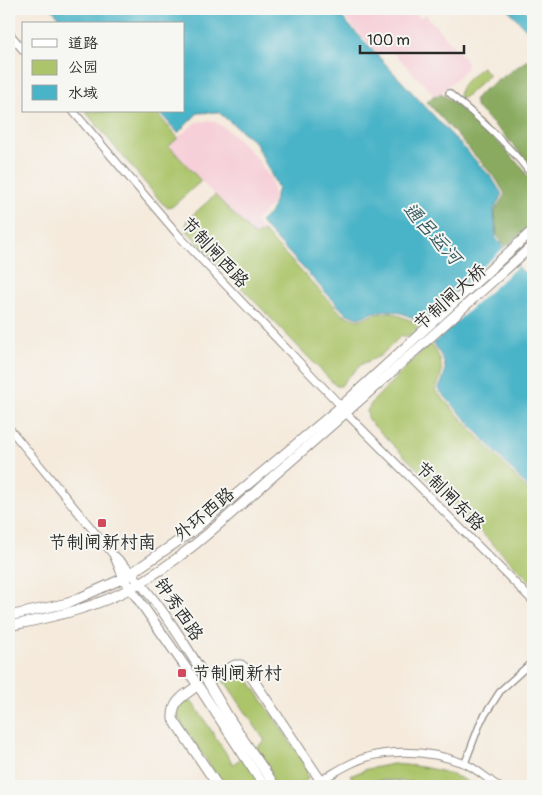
<svg xmlns="http://www.w3.org/2000/svg" width="542" height="795" font-family="Pangolin,'LXGW WenKai TC',sans-serif">
  <style>
    .built { fill: #f6cfd8 }
    .green { fill: #acc56b; stroke: #6c784b }
    .forest { fill: #89aa5f; stroke: #5a6a45 }
    .water { fill: #49b3c7; stroke: #3a6f79 }
    .pier { fill: #f5eadc }
    .lines { fill: none; stroke-linecap: round; stroke-linejoin: round }
    .minor-casing { stroke: #908a84; stroke-width: 8 }
    .tertiary-casing { stroke: #908a84; stroke-width: 9 }
    .primary-casing { stroke: #908a84; stroke-width: 11 }
    .minor { stroke: #fff; stroke-width: 5.5 }
    .tertiary { stroke: #fff; stroke-width: 7 }
    .primary { stroke: #fff; stroke-width: 9 }
    .poi-dot { fill: #d1495b; stroke: #f6f6f2; stroke-width: 2 }
    .labels { text-anchor: middle; stroke-width: 4; stroke-linejoin: round; paint-order: stroke }
    .street-label { font-size: 18px; fill: #2b2b2b; stroke: #f6f6f2 }
    .poi-label { font-size: 18px; fill: #2b2b2b; stroke: #f6f6f2 }
    .water-label { font-size: 19px; font-style: italic; fill: #365b62; stroke: #f6f6f2 }
  </style>
  <rect width="100%" height="100%" fill="#f6f6f2"/>
  <filter id="ink" filterUnits="userSpaceOnUse"><feTurbulence type="fractalNoise" baseFrequency=".02" numOctaves="2"/><feDisplacementMap in="SourceGraphic" scale="10" xChannelSelector="R" yChannelSelector="G"/><feConvolveMatrix kernelMatrix="1 2 1 2 8 2 1 2 1" color-interpolation-filters="sRGB"/></filter>
  <filter id="wash" filterUnits="userSpaceOnUse"><feTurbulence type="fractalNoise" baseFrequency=".0096" numOctaves="4" result="noise"/><feDisplacementMap in="SourceGraphic" scale="20" xChannelSelector="R" yChannelSelector="G"/><feGaussianBlur stdDeviation="1.12" result="paint"/><feColorMatrix in="noise" values="0 0 0 0 0 0 0 0 0 0 0 0 0 0 0 0 0 1.4 0 .05"/><feComposite in="paint" operator="in"/></filter>
  <g filter="url(#wash)">
    <rect width="100%" height="100%" fill="#f5eadc"/>
    <g class="built">
      <polygon points="337,9 411,9 420,18 425,14 464,58 467,62 466,69 436,97 393,52 383,52 379,55"/>
      <polygon points="207,121 215,122 225,128 238,139 259,161 270,178 274,194 272,204 255,221 263,231 255,237 168,146 196,122"/>
    </g>
    <g class="green">
      <path d="M482 67 489 75 464 98H460C456 85 473 75 482 67Z"/>
      <polygon points="85,111 155,111 178,138 169,146 201,181 173,206 167,207 162,203"/>
      <polygon points="215,195 255,236 263,231 343,315 358,320 376,314 390,312 417,323 420,326 409,337 407,335 405,337 402,335 380,356 362,364 346,379 341,386 336,386 188,232 186,228 187,220"/>
      <path d="M430 343C443 358 445 373 435 390L533 496V584L369 421 367 411 373 401Z"/>
      <path d="M234 669 241 671 244 673 306 765 308 778 301 786H224L178 718C175 709 180 703 188 701L194 704 233 764 265 741 226 683H224C223 675 228 672 234 669Z"/>
      <path d="M393 764C422 766 450 770 475 786H431L422 783 390 780 358 781 350 776 367 769Z"/>
    </g>
    <g class="forest">
      <polygon points="533,56 533,169 509,140 476,107 474,100 481,92"/>
      <polygon points="441,93 483,126 523,169 533,184 533,223 505,247 497,235 495,211 505,194 496,179 427,102 434,95 436,97"/>
    </g>
    <g class="water">
      <path d="M52 9H334L492 178 502 194 494 210 496 238 522 271 533 277V493L438 389C442 383 445 375 445 367 444 357 425 327 417 321 411 316 399 312 392 311 380 309 369 314 358 318L345 313 260 222 271 212 278 188 255 142 218 112 198 113 178 133 158 111H184V24H65Z"/>
      <polygon points="508,9 524,9 533,19 533,37"/>
      <polygon points="350,781 357,783 389,782 423,786 330,786"/>
    </g>
    <polygon class="pier" points="506,246 520,264 432,344 417,325"/>
  </g>
  <g filter="url(#ink)">
    <g class="lines">
      <g class="minor-casing">
        <g id="minor">
          <path d="M449 93C480 119 509 144 533 177"/>
          <polyline points="465,763 481,721 501,690 533,661"/>
        </g>
      </g>
      <g class="tertiary-casing">
        <g id="tertiary">
          <polyline points="9,33 24,51"/>
          <polyline points="73,111 180,237 341,406"/>
          <polyline points="346,413 533,601"/>
          <polyline points="9,428 115,557"/>
          <path d="M309 786C323 780 336 771 350 764 383 747 428 750 463 763 475 767 487 779 498 786"/>
        </g>
      </g>
      <g class="primary-casing">
        <g id="primary">
          <path d="M115 557C162 600 195 661 228 716 243 740 260 763 275 786"/>
          <polyline points="116,559 124,578 131,589 191,675 264,786"/>
          <polyline points="124,578 190,533 338,409 533,230"/>
          <polyline points="9,616 68,603 124,578 122,573"/>
          <path d="M9 626C51 617 93 609 131 588 186 558 232 512 279 471 365 397 449 320 533 245"/>
          <polyline points="207,680 235,665 241,665 246,669 321,781"/>
          <path d="M197 686C184 696 172 700 173 719L218 786"/>
        </g>
      </g>
      <use href="#minor" class="minor"/>
      <use href="#tertiary" class="tertiary"/>
      <use href="#primary" class="primary"/>
    </g>
  </g>
  <g class="poi-dot">
    <rect x="97" y="518" width="10" height="10" rx="2.5"/>
    <rect x="177" y="668" width="10" height="10" rx="2.5"/>
  </g>
  <g class="labels">
    <g class="street-label">
      <text transform="translate(215 252) rotate(47)" y="6">节制闸西路</text>
      <text transform="translate(450 297) rotate(-42)" y="6">节制闸大桥</text>
      <text transform="translate(450 496) rotate(45)" y="6">节制闸东路</text>
      <text transform="translate(204 514) rotate(-40)" y="6">外环西路</text>
      <text transform="translate(179 609) rotate(56)" y="6">钟秀西路</text>
    </g>
    <g class="poi-label">
      <text x="102" y="548">节制闸新村南</text>
      <text x="192" y="679" text-anchor="start">节制闸新村</text>
    </g>
    <g class="water-label">
      <text transform="translate(433 233) rotate(48)" y="7">通吕运河</text>
    </g>
  </g>
  <rect width="542" height="795" fill="none" stroke="#f6f6f2" stroke-width="30"/>
  <rect x="22" y="22" width="162" height="90" fill="#f6f6f2" stroke="#a5a5a2"/>
  <rect x="32" y="39" width="25" height="8" fill="#ffffff" stroke="#a5a5a2"/>
  <text x="68" y="48" font-size="15" fill="#2b2b2b">道路</text>
  <rect x="32" y="60" width="25" height="15" fill="#acc56b" stroke="#a5a5a2"/>
  <text x="68" y="72" font-size="15" fill="#2b2b2b">公园</text>
  <rect x="32" y="85" width="25" height="15" fill="#49b3c7" stroke="#a5a5a2"/>
  <text x="68" y="98" font-size="15" fill="#2b2b2b">水域</text>
  <path d="M360 45v8h104v-8" fill="none" stroke="#2b2b2b" stroke-width="2.5"/>
  <text x="367" y="45" font-size="15" fill="#2b2b2b" stroke="#f6f6f2" stroke-width="4" paint-order="stroke">100 m</text>
</svg>
